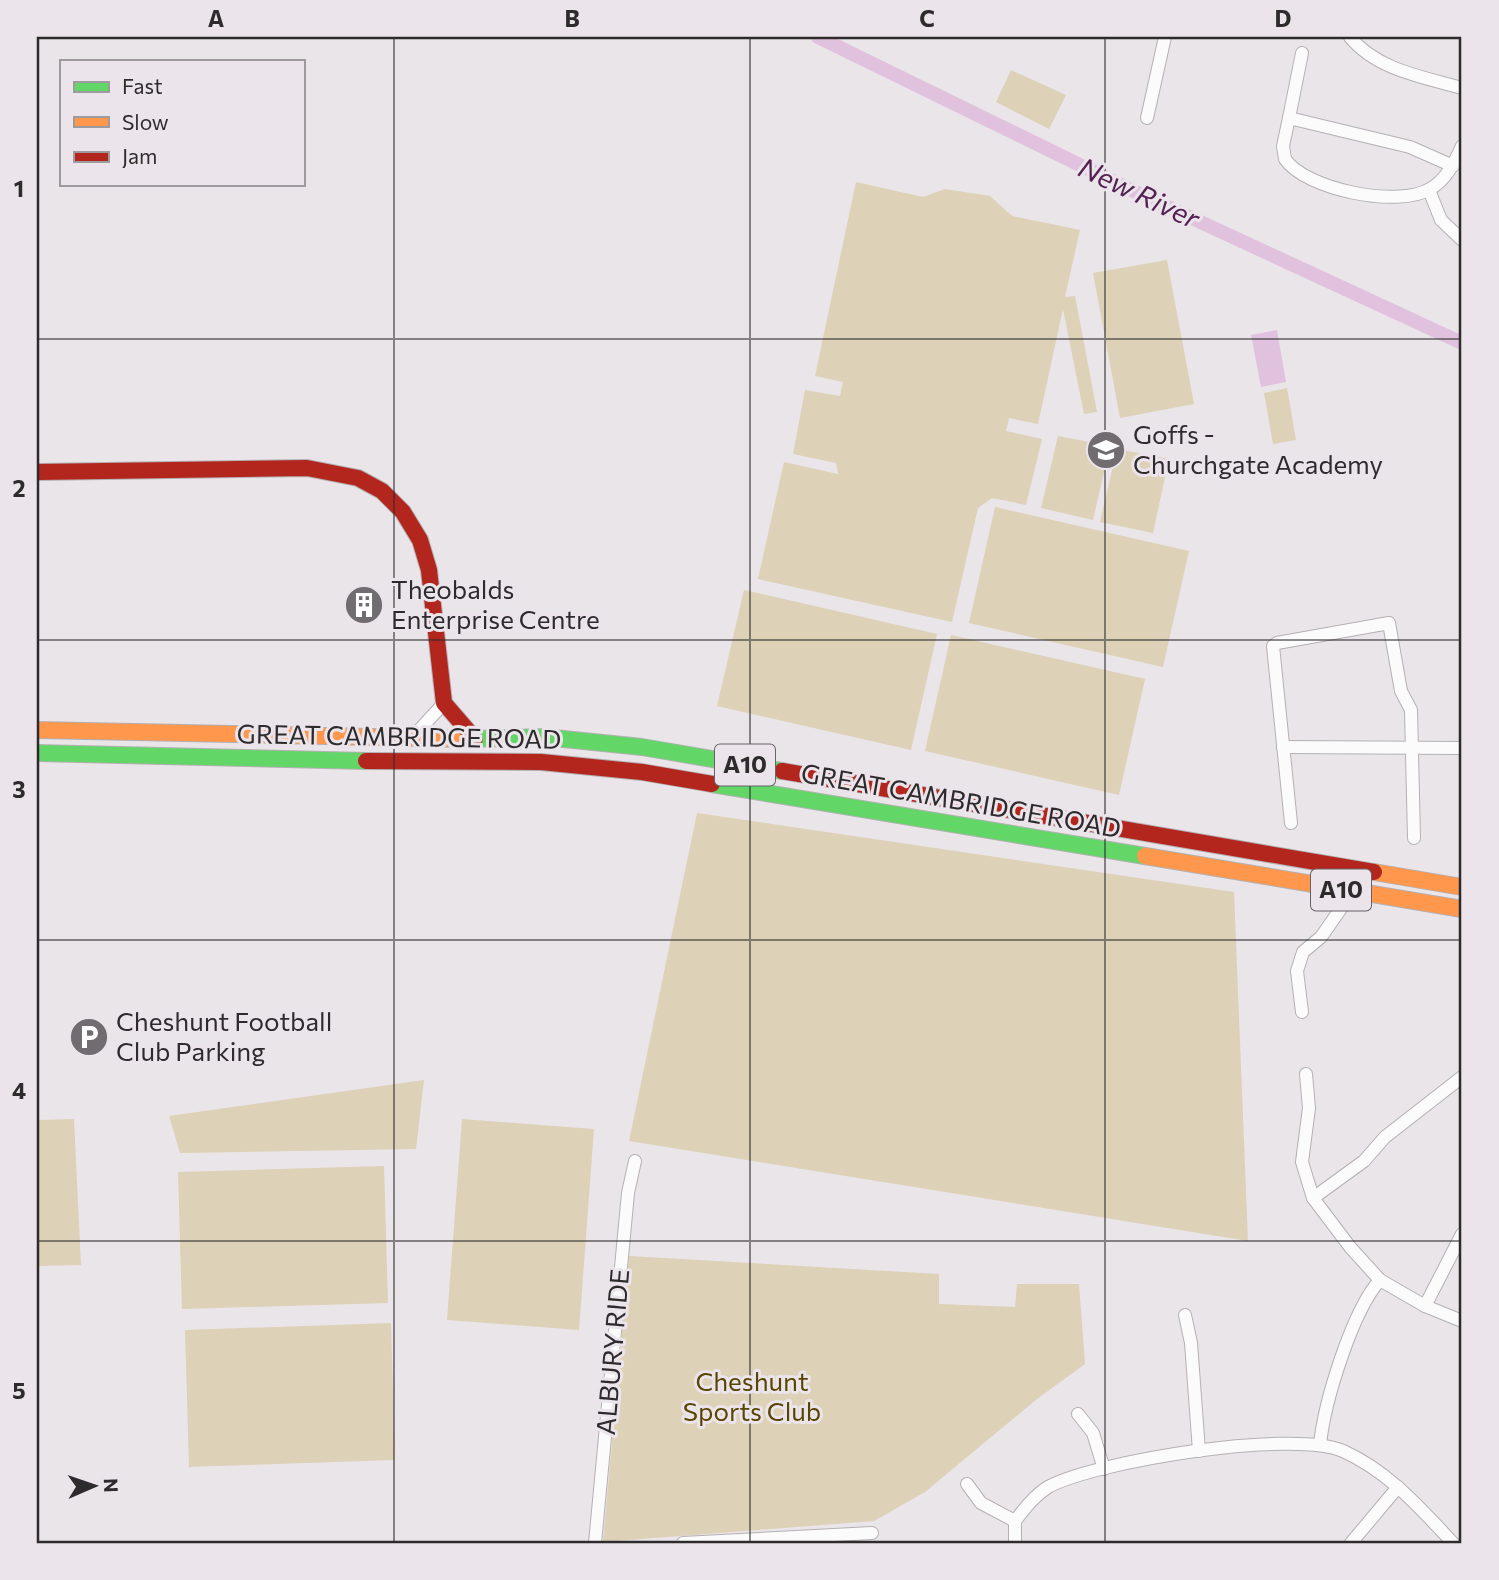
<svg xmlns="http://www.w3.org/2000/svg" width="1499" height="1580" font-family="Commissioner,sans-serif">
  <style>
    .green { fill: #ddd1b7 }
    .water { fill: #e1c2de }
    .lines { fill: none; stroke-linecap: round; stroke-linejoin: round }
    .canal { stroke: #e1c2de; stroke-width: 14 }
    .street-casing { stroke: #b4b0b3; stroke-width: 14 }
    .fast-casing { stroke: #b4b0b3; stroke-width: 18 }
    .slow-casing { stroke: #b4b0b3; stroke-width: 18 }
    .jam-casing { stroke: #b4b0b3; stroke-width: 18 }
    .street { stroke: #fcfbfc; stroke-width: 12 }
    .fast { stroke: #63d668; stroke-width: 16 }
    .slow { stroke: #ff974d; stroke-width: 16 }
    .jam { stroke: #b3261e; stroke-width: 16 }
    .grid { fill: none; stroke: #2e2b2d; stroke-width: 2; stroke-opacity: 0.55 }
    .labels { text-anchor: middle; stroke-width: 6; stroke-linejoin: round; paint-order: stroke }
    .shield { fill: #ebe4ea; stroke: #676266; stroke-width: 2 }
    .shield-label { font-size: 24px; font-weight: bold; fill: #2e2b2d }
    .poi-label { font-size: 26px; fill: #2e2b2d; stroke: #ebe4ea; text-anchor: start }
    .street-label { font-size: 26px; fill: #2e2b2d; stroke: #ebe4ea }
    .park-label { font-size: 26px; fill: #594502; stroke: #ebe4ea }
    .water-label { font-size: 28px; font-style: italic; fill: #532252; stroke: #ebe4ea }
    .neatline { fill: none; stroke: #2e2b2d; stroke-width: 2.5 }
    .grid-label { font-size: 23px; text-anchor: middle; font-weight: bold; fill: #2e2b2d }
  </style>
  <rect width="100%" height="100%" fill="#eae5e9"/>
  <g class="green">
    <polygon points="1011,70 1066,95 1049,129 996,102"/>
    <polygon points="856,182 923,197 945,189 990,196 1012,216 1080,230 1065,297 1075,296 1097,412 1084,414 1063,309 1038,424 1009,418 1006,431 1042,439 1026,505 992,498 978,508 952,622 758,579 784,462 838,474 836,463 793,454 805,390 840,396 843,382 815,376"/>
    <polygon points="1167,260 1194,404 1120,418 1093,273"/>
    <polygon points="1287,388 1296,440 1273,444 1264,393"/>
    <polygon points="1058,436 1110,446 1093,520 1041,508"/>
    <polygon points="1117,449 1169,459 1153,533 1100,522"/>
    <polygon points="995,507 1189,551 1163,667 969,623"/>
    <polygon points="744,590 937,634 911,750 717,706"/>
    <polygon points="951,635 1145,679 1119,795 925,751"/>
    <polygon points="697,813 1234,892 1248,1241 629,1141"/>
    <polygon points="424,1080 416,1149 180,1153 169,1116"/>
    <polygon points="74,1119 81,1265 37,1266 37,1120"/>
    <polygon points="462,1119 594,1129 579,1330 447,1320"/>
    <polygon points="384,1166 388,1303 182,1309 178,1172"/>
    <polygon points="629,1256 939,1274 939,1304 1015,1307 1017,1284 1079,1284 1085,1364 1037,1399 925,1492 874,1521 603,1542"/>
    <polygon points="391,1323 395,1460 189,1467 185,1330"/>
  </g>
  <polygon class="water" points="1277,330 1286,382 1261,387 1251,335"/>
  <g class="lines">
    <polyline class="canal" points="818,37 1127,188 1462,343"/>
    <g class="street-casing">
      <g id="street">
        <path d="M1350 37C1377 70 1423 77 1462 88"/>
        <polyline points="1147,118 1165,37"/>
        <polyline points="1289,118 1302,53"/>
        <path d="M1453 166 1410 147 1289 118 1283 146 1285 159C1306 190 1398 208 1430 189 1446 180 1455 162 1462 146"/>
        <polyline points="1429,190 1441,220 1462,240"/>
        <polyline points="412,738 444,703"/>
        <polyline points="1283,747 1462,748"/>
        <polyline points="1291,823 1273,646 1277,643 1389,623 1401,691 1411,710 1414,838"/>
        <polyline points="1302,1012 1297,971 1303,952 1321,937 1342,907 1344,891"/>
        <polyline points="1306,1074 1309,1108 1302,1162 1313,1198 1350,1247 1380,1280 1425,1306 1462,1321"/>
        <polyline points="1313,1198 1364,1161 1385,1137 1462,1077"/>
        <polyline points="1425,1306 1462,1234"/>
        <polyline points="1185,1315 1191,1343 1199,1451"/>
        <polyline points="1078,1414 1093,1433 1104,1469"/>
        <path d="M1320 1445C1324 1403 1352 1311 1380 1280"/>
        <path d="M967 1484 981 1503 1015 1521C1025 1508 1034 1496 1048 1487 1096 1461 1294 1429 1343 1451 1388 1471 1420 1508 1453 1543"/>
        <polyline points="595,1543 628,1193 635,1161"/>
        <polyline points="683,1543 872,1533"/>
        <polyline points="1015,1543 1015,1521"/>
        <polyline points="1351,1543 1398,1487"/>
      </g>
    </g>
    <g class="fast-casing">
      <g id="fast">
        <polyline points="467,739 544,737 642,747 782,771"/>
        <polyline points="37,753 366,761"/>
        <polyline points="712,784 1145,856"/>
      </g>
    </g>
    <g class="slow-casing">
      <g id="slow">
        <polyline points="37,730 467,739"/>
        <polyline points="1145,856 1462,909"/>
        <polyline points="1374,872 1462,887"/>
      </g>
    </g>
    <g class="jam-casing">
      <g id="jam">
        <polyline points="37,472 307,468 358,478 382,491 403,512 420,540 429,570 444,703 475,739"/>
        <polyline points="366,761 541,762 642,772 712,784"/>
        <polyline points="782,771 1374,872"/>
      </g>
    </g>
    <use href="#street" class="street"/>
    <use href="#fast" class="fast"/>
    <use href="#slow" class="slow"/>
    <use href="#jam" class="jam"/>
  </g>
  <path class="grid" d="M394 37V1543M750 37V1543M1105 37V1543M37 339H1462M37 640H1462M37 940H1462M37 1241H1462"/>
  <defs>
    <g id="school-disc" transform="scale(2.0125)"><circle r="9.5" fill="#706c6f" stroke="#ebe4ea"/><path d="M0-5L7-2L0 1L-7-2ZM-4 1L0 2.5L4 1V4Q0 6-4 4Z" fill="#fff"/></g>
    <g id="building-disc" transform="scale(2.0125)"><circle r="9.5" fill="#706c6f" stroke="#ebe4ea"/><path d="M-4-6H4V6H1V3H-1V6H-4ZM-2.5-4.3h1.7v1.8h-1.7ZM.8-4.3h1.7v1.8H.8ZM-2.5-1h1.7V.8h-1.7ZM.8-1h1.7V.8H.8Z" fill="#fff"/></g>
    <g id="parking-disc" transform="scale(2.0125)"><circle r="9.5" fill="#706c6f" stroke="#ebe4ea"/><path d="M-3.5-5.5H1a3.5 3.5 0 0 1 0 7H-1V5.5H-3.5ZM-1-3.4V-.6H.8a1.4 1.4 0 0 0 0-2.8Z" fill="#fff"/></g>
  </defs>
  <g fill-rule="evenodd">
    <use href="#school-disc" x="1106" y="450"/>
    <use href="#building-disc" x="364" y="605"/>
    <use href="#parking-disc" x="89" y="1037"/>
  </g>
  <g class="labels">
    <g class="shield">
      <rect x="715" y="744.5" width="60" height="41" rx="5"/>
      <rect x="1311" y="869.5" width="60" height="41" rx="5"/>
    </g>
    <g class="shield-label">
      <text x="745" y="773">A10</text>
      <text x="1341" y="898">A10</text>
    </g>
    <g class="poi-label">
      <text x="1133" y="444">Goffs -<tspan x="1133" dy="30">Churchgate Academy</tspan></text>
      <text x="391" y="599">Theobalds<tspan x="391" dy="30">Enterprise Centre</tspan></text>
      <text x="116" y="1031">Cheshunt Football<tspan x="116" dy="30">Club Parking</tspan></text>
    </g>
    <g class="street-label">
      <text transform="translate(399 737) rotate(1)" y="9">GREAT CAMBRIDGE ROAD</text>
      <text transform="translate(961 801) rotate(10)" y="9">GREAT CAMBRIDGE ROAD</text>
      <text transform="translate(613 1352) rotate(-85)" y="9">ALBURY RIDE</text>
    </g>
    <g class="park-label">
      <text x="752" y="1391">Cheshunt<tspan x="752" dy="30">Sports Club</tspan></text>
    </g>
    <g class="water-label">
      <text transform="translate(1139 193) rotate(25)" y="10">New River</text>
    </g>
  </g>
  <rect width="1499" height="1580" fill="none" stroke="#ebe4ea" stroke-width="77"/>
  <rect x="60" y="60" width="245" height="126" fill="#ebe4ea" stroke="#9f9a9e" stroke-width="2"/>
  <rect x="74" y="82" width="35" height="10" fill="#63d668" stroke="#9f9a9e" stroke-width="2"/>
  <text x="122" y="94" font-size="21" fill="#2e2b2d">Fast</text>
  <rect x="74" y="117" width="35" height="10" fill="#ff974d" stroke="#9f9a9e" stroke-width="2"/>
  <text x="122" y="130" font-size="21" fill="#2e2b2d">Slow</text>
  <rect x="74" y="152" width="35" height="10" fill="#b3261e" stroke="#9f9a9e" stroke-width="2"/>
  <text x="122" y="164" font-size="21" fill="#2e2b2d">Jam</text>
  <g transform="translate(94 1486) rotate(88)" stroke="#ebe4ea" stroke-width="5" paint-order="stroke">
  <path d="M0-5L12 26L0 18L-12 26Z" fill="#2e2b2d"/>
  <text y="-10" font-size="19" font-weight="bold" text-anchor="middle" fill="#2e2b2d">N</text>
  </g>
  <rect x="38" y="38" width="1422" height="1504" class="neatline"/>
  <g class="grid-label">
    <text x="216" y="27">A</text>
    <text x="572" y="27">B</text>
    <text x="927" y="27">C</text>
    <text x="1283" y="27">D</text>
    <text x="19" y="197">1</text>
    <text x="19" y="497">2</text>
    <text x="19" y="798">3</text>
    <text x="19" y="1099">4</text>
    <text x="19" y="1399">5</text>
  </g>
</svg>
